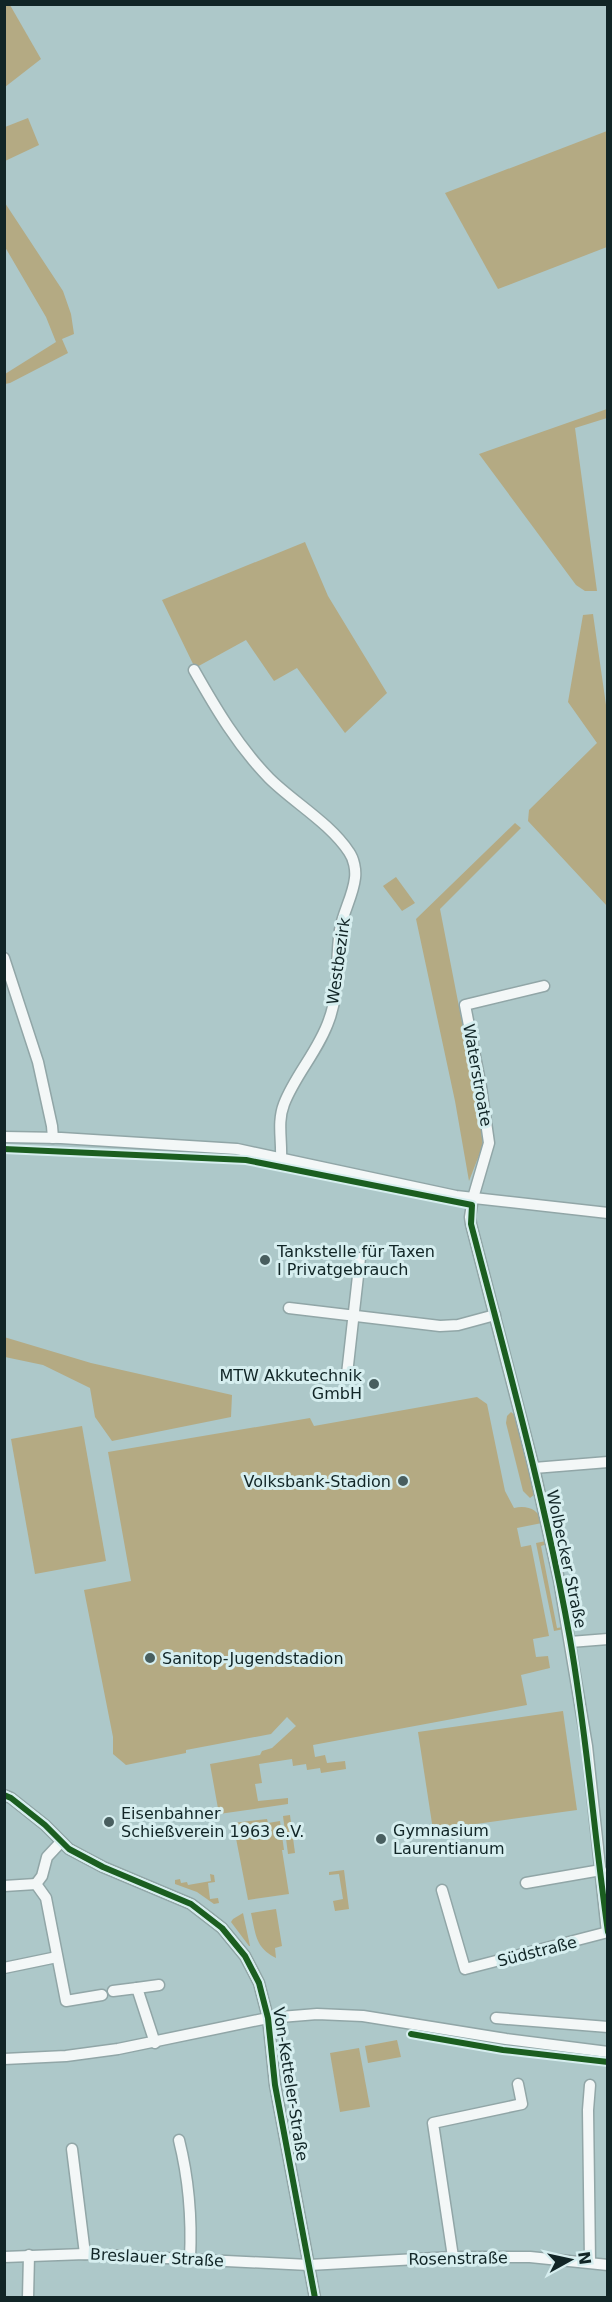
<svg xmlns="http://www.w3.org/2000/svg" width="612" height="2302" font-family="'DejaVu Sans',sans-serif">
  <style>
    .green { fill: #b4aa83 }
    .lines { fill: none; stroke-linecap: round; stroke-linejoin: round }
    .minor-casing { stroke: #91a6a7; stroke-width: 13 }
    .minor { stroke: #f3f7f7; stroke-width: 10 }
    .cycleway-casing { stroke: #d6eeef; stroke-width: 10 }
    .cycleway { stroke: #1b5e20; stroke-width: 6 }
    .poi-dot { fill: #485e5f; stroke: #d6eeef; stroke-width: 2 }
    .labels { text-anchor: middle; stroke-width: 6; stroke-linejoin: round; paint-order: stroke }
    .street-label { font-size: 16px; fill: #112526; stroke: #d6eeef }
    .poi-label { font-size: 16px; fill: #112526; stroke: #d6eeef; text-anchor: start }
  </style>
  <rect width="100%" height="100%" fill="#adc8c9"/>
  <g class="green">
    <polygon points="5,4 10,5 41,59 5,87"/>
    <polygon points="28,118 39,145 5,161 5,127"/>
    <polygon points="607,131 607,247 498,289 445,193"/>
    <polygon points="5,203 63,291 71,314 74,334 62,339 68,353 10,383 5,384 5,374 56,342 46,317 5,247"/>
    <polygon points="607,409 607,418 575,428 597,591 585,591 576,585 479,454"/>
    <polygon points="305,542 328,596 387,693 345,733 297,668 274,681 246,640 195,668 162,600"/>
    <polygon points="593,614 607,712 607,906 528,821 529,810 597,743 568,702 583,615"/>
    <polygon points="515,823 521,828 440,909 475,1089 483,1145 469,1181 455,1101 416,919"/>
    <polygon points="396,877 415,903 402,911 383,886"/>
    <polygon points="4,1337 91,1363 232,1395 231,1417 112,1441 95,1417 90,1388 43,1365 5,1357"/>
    <path d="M477 1397 487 1404 505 1491 514 1508C527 1505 539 1509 542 1523L517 1528 521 1547 531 1545 549 1636 533 1639 536 1657 548 1656 550 1668 521 1675 527 1705 313 1745 315 1757 325 1755 327 1763 345 1761 346 1769 321 1773 320 1768 307 1770 306 1764 293 1766 292 1759 259 1764 262 1783 255 1784 258 1801 288 1798V1804L219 1814 210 1764 260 1755 262 1751 272 1748 296 1726 287 1717 271 1734 186 1750V1753L126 1765 113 1754V1737L84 1590 131 1581 108 1452 310 1418 314 1426Z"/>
    <polygon points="511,1412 517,1417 535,1494 530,1498 523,1491 506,1423 507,1416"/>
    <polygon points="82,1426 106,1561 35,1574 11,1439"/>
    <polygon points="546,1541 547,1544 541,1546 557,1628 563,1627 564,1629 554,1631 536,1543"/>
    <polygon points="563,1711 577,1810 433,1830 418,1732"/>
    <polygon points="290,1815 295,1853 288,1854 283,1816"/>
    <polygon points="267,1819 268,1823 280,1821 284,1850 282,1850 289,1894 248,1900 233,1823"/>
    <polygon points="344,1870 349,1909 335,1911 333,1901 343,1899 339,1874 329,1875 329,1872"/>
    <polygon points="210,1874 214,1875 215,1882 208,1883 210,1899 218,1898 219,1903 214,1904 197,1892 175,1884 175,1880 180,1879 181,1883 187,1882 188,1885 211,1881"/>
    <path d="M276 1909 282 1946 275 1948 276 1958C255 1947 256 1935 251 1913Z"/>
    <polygon points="243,1913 250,1946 249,1946 231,1922 233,1919"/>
    <polygon points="397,2040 401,2057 368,2063 365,2046"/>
    <polygon points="359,2048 370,2107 340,2112 330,2053"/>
  </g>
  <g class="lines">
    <g class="minor-casing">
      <g id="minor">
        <path d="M194 670C216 709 238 746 269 778 293 802 330 823 349 852 354 859 356 870 355 878 353 896 343 912 340 930 335 960 340 991 329 1020 319 1050 295 1075 284 1104 277 1122 282 1140 281 1158"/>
        <polyline points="4,958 38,1062 52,1126 53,1138"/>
        <polyline points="544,986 465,1005 481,1087 489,1143 473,1198 470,1217 471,1224 534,1468 559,1580 587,1746 607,1932"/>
        <polyline points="4,1137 61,1138 237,1149 456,1196 608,1213"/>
        <polyline points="289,1308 440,1326 458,1325 495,1315"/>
        <polyline points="347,1374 360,1258"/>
        <polyline points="534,1468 608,1462"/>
        <polyline points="570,1642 608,1639"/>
        <polyline points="4,1795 11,1798 45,1825 69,1849 103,1867 191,1904 222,1928 245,1956 259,1983 268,2018 275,2085 315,2298"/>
        <polyline points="526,1883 601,1870"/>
        <polyline points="36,1884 46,1898 66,2001 102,1995"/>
        <polyline points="36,1884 42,1876 47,1857 61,1842"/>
        <polyline points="4,1886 36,1884"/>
        <polyline points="442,1890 465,1969 608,1932"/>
        <polyline points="4,1968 57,1957"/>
        <polyline points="137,1988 159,1985"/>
        <polyline points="113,1991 137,1988 155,2043"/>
        <polyline points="496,2018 608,2027"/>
        <polyline points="4,2059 66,2056 118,2049 268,2018 317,2014 363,2016 506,2039 608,2052"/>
        <path d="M179 2140C189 2180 192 2218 190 2259"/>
        <polyline points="72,2149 85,2254"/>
        <polyline points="4,2257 85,2254 309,2265 453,2257 530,2257 608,2265"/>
        <polyline points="453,2257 433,2123 522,2104 518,2084"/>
        <polyline points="590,2262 588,2110 590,2085"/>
        <polyline points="28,2298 29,2255"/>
      </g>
    </g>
    <use href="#minor" class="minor"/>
    <g class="cycleway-casing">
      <g id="cycleway">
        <path d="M4 1149 246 1160 472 1205 471 1224C507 1362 545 1499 570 1639 587 1736 594 1835 608 1932"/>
        <polyline points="4,1795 11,1798 45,1825 69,1849 103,1867 191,1904 222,1928 245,1956 259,1983 268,2018 275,2085 315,2298"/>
        <polyline points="411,2034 503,2050 608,2062"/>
      </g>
    </g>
    <use href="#cycleway" class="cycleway"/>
  </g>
  <g class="poi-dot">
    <circle cx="265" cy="1260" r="6"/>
    <circle cx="374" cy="1384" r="6"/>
    <circle cx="403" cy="1481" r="6"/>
    <circle cx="150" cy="1658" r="6"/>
    <circle cx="109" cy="1822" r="6"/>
    <circle cx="381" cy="1839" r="6"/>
  </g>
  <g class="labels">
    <g class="street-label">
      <text transform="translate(338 961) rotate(-82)" y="6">Westbezirk</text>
      <text transform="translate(478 1075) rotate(80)" y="6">Waterstroate</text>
      <text transform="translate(567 1559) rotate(78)" y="6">Wolbecker Straße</text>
      <text transform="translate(537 1951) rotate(-14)" y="6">Südstraße</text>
      <text transform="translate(291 2084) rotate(81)" y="6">Von-Ketteler-Straße</text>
      <text transform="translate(157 2257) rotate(3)" y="6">Breslauer Straße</text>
      <text transform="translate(458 2258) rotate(-1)" y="6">Rosenstraße</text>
    </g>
    <g class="poi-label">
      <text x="277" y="1257">Tankstelle für Taxen<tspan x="277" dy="18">I Privatgebrauch</tspan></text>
      <text x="362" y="1381" text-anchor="end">MTW Akkutechnik<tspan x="362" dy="18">GmbH</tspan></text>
      <text x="391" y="1487" text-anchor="end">Volksbank-Stadion</text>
      <text x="162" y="1664">Sanitop-Jugendstadion</text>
      <text x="121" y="1819">Eisenbahner<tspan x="121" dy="18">Schießverein 1963 e.V.</tspan></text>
      <text x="393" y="1836">Gymnasium<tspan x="393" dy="18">Laurentianum</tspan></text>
    </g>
  </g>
  <rect width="612" height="2302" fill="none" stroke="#112526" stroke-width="12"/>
  <g transform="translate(570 2260) rotate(82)" stroke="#d6eeef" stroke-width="4.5" paint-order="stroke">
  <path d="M0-4.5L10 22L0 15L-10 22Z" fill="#112526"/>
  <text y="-9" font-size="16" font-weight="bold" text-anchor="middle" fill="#112526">N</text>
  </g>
</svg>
